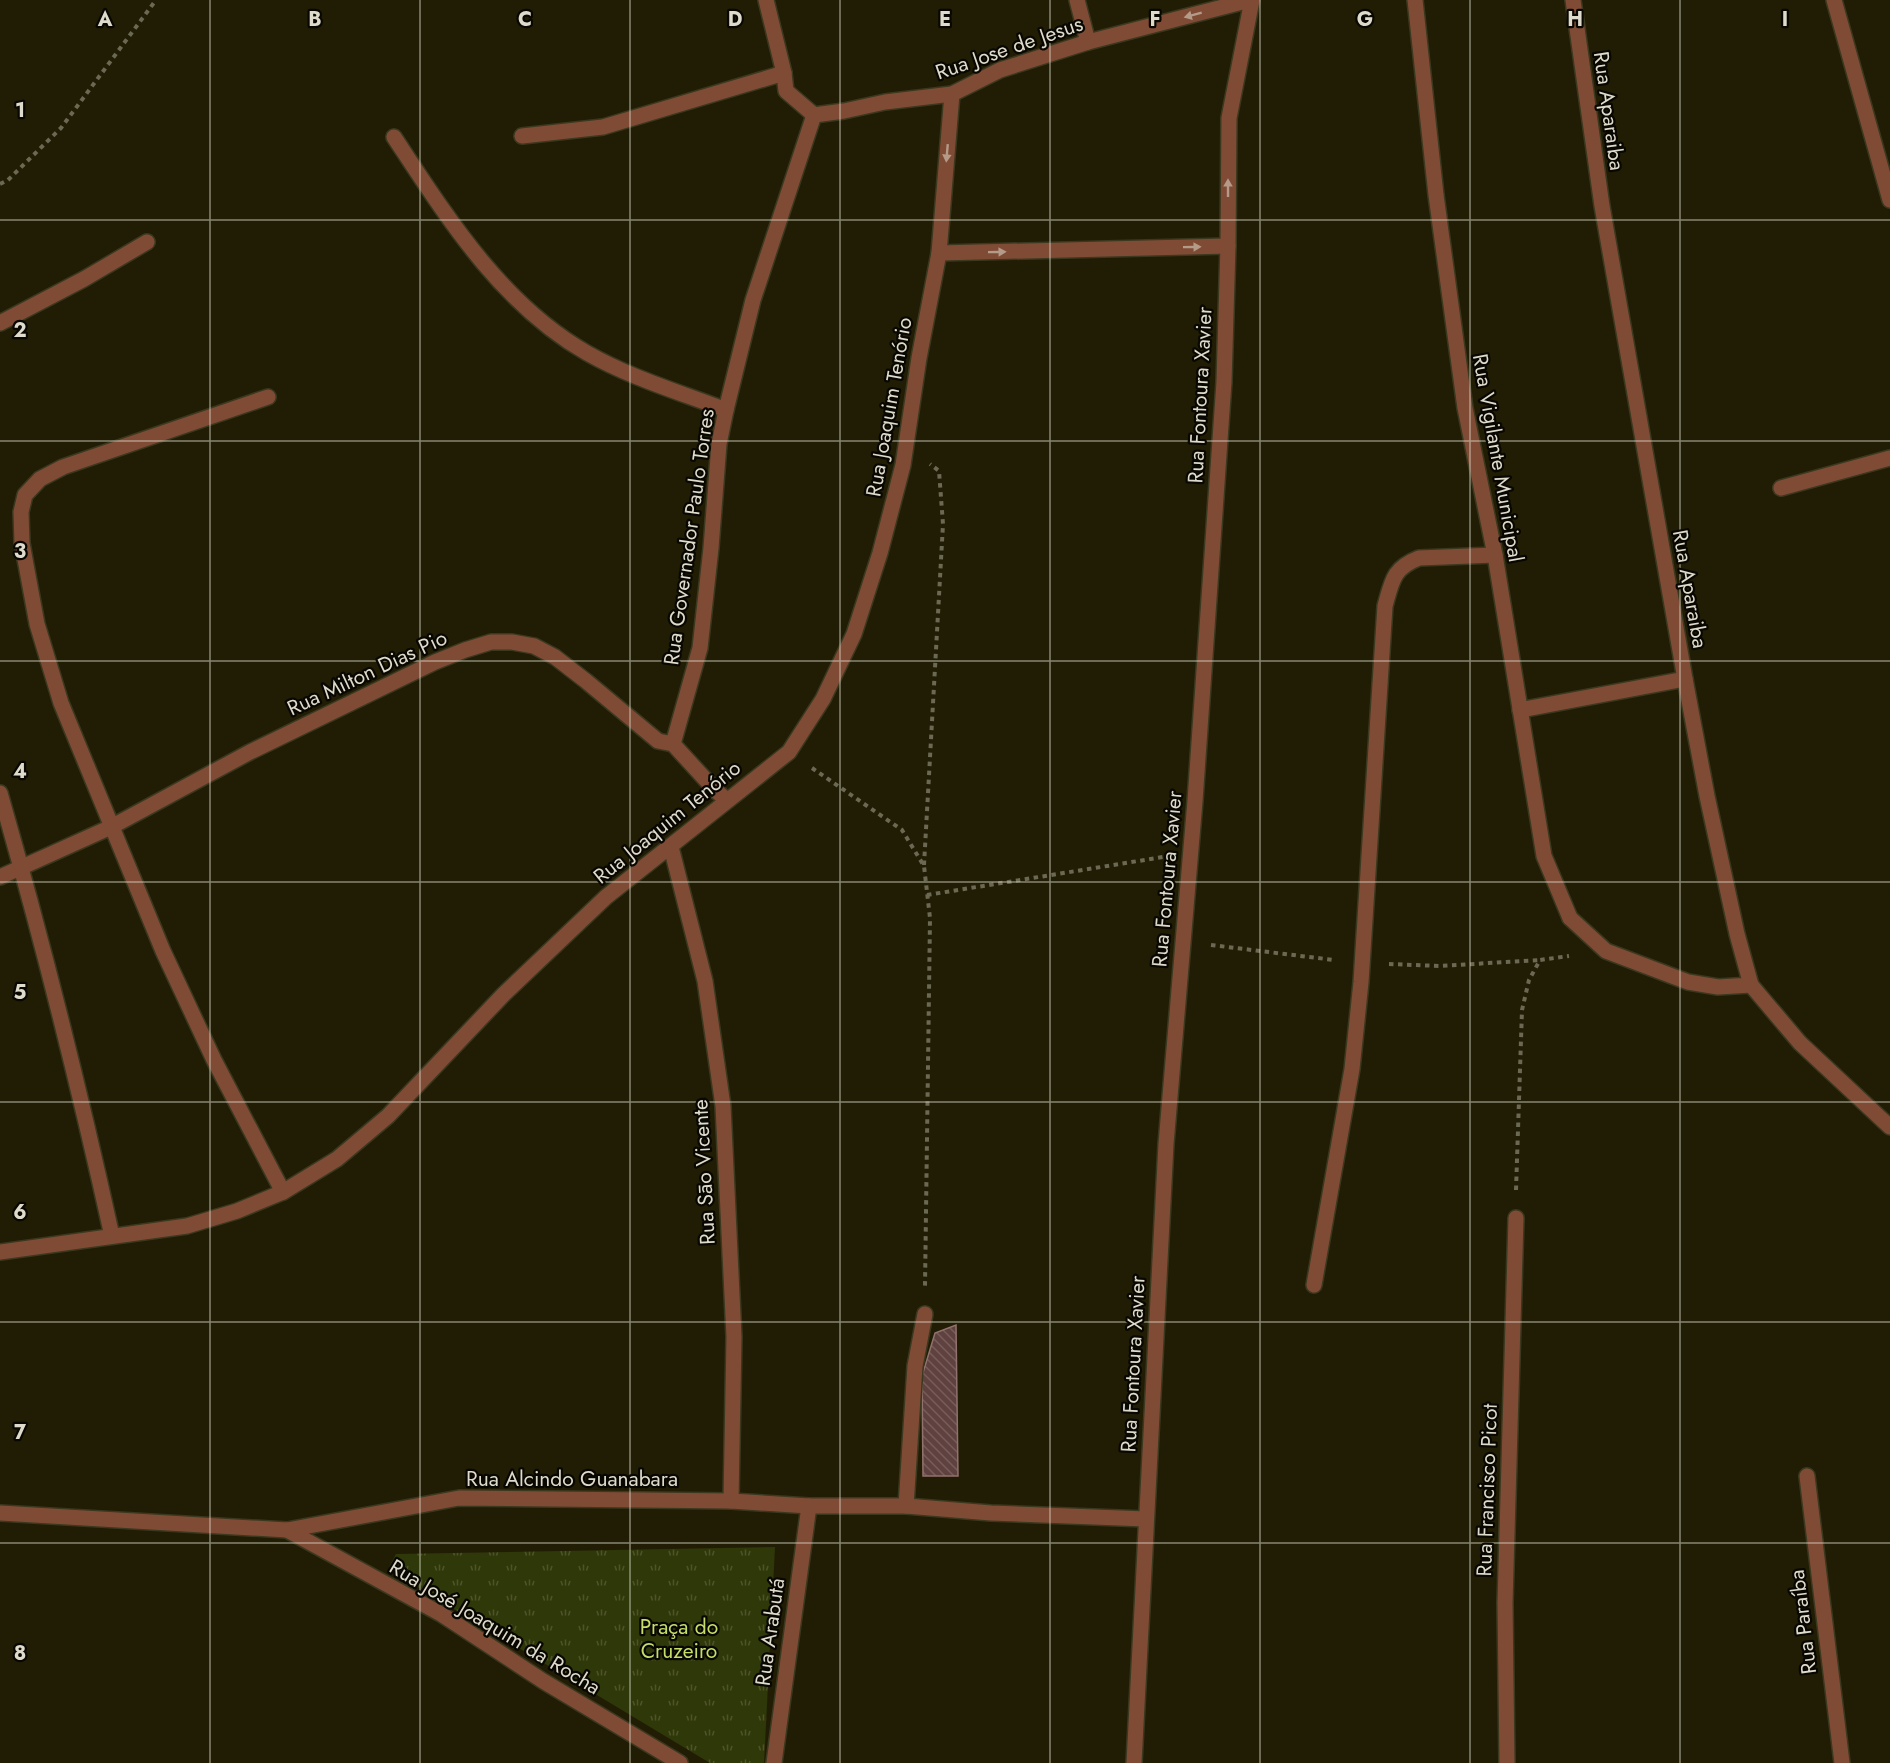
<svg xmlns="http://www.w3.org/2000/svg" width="1890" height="1763" font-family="Jost,sans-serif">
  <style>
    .grass { fill: url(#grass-tufts) }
    .building { fill: url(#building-back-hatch); stroke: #92726e; stroke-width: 1.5 }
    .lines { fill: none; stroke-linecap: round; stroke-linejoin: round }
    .service-casing { stroke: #3b3820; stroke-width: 18 }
    .minor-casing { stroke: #3b3820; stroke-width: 18 }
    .path { stroke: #6b6853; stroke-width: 4; stroke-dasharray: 4.5 4.5; stroke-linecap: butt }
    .service { stroke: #804b35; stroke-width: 15 }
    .minor { stroke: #804b35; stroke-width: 15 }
    .oneway { fill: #b49a88 }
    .grid { fill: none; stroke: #dedbcc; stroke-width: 1.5; stroke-opacity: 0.55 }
    .labels { text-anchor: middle; stroke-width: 4.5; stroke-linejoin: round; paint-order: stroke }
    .street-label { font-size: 21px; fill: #dedbcc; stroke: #090701 }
    .park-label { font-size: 21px; fill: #c4de69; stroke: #090701 }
    .grid-label { font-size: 20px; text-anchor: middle; font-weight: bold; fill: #dedbcc; stroke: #090701; stroke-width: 4.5; stroke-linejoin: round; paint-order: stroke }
  </style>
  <defs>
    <pattern id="grass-tufts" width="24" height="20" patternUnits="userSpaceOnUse" patternTransform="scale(1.5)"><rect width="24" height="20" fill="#2f3808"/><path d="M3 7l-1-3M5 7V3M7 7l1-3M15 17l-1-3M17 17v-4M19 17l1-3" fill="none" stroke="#4d542b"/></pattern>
    <pattern id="building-back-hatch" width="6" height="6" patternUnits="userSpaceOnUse" patternTransform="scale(1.5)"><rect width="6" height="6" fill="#5f423f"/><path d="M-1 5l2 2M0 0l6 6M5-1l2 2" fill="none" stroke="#765d5a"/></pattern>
  </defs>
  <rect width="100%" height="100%" fill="#211d04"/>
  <polygon class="grass" points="775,1547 764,1763 710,1763 409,1582 389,1567 396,1554"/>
  <polygon class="building" points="956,1325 958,1476 923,1476 922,1376 935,1333"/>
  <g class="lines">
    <g class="service-casing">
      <g id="service">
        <polyline points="1077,0 1088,42"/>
        <polyline points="0,323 84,279 147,242"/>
        <polyline points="268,397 63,467 40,479 25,495 21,512 22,543 37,624 61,703 163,951 214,1060 283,1192"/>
        <path d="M0 793C42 939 79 1087 112 1236"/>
        <polyline points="671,847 705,981 723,1106 734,1337 731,1501"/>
        <polyline points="0,877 111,827 250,752 435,662 465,650 491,642 512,642 534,646 555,657 586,681 658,741 673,744"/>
        <polyline points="1570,918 1606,951 1688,982 1718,987 1751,985 1737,934 1707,796 1685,679 1602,206 1573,0"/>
      </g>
    </g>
    <g class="minor-casing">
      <g id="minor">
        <polyline points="766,0 784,73 786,91 814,115"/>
        <polyline points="1415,0 1436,195 1465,408 1495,555 1544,856 1570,918"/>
        <polyline points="1834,0 1890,200"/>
        <polyline points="814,115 844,111 885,102 952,94 1000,70 1088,42 1250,0"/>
        <polyline points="522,136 603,127 784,73"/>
        <path d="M394 137C447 217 501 304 587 353 631 378 679 392 726 410"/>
        <polyline points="939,253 1228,246"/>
        <polyline points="1781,488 1890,458"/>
        <polyline points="1520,710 1685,679"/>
        <polyline points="727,800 716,791 673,744 700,648 711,548 719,444 726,410 753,300 814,115"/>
        <polyline points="1751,985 1800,1043 1890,1127"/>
        <polyline points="0,1252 187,1226 237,1211 283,1192 337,1159 388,1116 504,994 606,897 789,752 823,699 854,634 880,553 903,465 919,358 939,253 952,94"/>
        <path d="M1314 1285 1352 1069 1361 982 1385 606C1392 581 1393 568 1419 558L1495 555"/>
        <polyline points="1807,1476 1842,1763"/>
        <polyline points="906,1506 915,1366 925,1314"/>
        <polyline points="0,1513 287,1530 459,1498 731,1501 809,1506 906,1506 991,1513 1146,1519"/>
        <polyline points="287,1530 441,1614 543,1681 680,1763"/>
        <polyline points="774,1763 809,1506"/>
        <polyline points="1134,1763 1166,1144 1195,801 1224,382 1228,246 1229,118 1252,0"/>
        <polyline points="1507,1763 1505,1603 1516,1218"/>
      </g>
    </g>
    <g class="path">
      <polyline points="0,184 8,180 61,128 156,0"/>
      <polyline points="812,768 902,830 924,866 930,918 925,1286"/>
      <polyline points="924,865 943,524 939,471 930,464"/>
      <polyline points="927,895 1163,857"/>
      <polyline points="1211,945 1334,960"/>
      <polyline points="1389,964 1439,966 1540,960"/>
      <polyline points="1516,1190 1522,1010 1529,980 1540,960 1569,956"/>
    </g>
    <use href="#service" class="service"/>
    <use href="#minor" class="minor"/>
  </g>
  <defs><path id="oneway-solid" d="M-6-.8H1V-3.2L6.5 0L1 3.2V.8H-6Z" transform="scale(1.5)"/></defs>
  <g class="oneway">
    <use href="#oneway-solid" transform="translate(1193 15) rotate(165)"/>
    <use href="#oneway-solid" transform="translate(947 153) rotate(95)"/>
    <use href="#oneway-solid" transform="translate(1228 188) rotate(-90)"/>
    <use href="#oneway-solid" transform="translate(1192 247) rotate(-1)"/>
    <use href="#oneway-solid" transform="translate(997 252) rotate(-1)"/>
  </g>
  <path class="grid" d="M210 0V1763M420 0V1763M630 0V1763M840 0V1763M1050 0V1763M1260 0V1763M1470 0V1763M1680 0V1763M0 220H1890M0 441H1890M0 661H1890M0 882H1890M0 1102H1890M0 1322H1890M0 1543H1890"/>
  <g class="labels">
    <g class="street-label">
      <text transform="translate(1009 48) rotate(-19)" y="7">Rua Jose de Jesus</text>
      <text transform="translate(1609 111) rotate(82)" y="7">Rua Aparaiba</text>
      <text transform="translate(1200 395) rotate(-87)" y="7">Rua Fontoura Xavier</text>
      <text transform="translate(889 407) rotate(-80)" y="7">Rua Joaquim Tenório</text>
      <text transform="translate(1498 458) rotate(80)" y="7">Rua Vigilante Municipal</text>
      <text transform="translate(689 537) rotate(-82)" y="7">Rua Governador Paulo Torres</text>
      <text transform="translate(1690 589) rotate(80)" y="7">Rua Aparaiba</text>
      <text transform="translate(367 673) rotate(-25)" y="7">Rua Milton Dias Pio</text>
      <text transform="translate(667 822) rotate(-39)" y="7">Rua Joaquim Tenório</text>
      <text transform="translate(1167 879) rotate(-85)" y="7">Rua Fontoura Xavier</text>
      <text transform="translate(704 1172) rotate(-93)" y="7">Rua Sāo Vicente</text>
      <text transform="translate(1133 1364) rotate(-87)" y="7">Rua Fontoura Xavier</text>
      <text x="572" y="1486">Rua Alcindo Guanabara</text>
      <text transform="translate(1487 1490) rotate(-88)" y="7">Rua Francisco Picot</text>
      <text transform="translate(1803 1622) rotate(-97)" y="7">Rua Paraíba</text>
      <text transform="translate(495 1627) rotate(31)" y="7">Rua José Joaquim da Rocha</text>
      <text transform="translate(770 1632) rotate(-82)" y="7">Rua Arabutá</text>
    </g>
    <g class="park-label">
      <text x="679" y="1634">Praça do<tspan x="679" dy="24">Cruzeiro</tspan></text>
    </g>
  </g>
  <g class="grid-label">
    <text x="105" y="26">A</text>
    <text x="315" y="26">B</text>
    <text x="525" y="26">C</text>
    <text x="735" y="26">D</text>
    <text x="945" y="26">E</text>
    <text x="1155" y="26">F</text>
    <text x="1365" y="26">G</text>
    <text x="1575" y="26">H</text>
    <text x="1785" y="26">I</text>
    <text x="20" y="117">1</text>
    <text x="20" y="337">2</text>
    <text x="20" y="558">3</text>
    <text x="20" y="778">4</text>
    <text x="20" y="999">5</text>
    <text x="20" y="1219">6</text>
    <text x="20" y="1439">7</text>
    <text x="20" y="1660">8</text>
  </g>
</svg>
